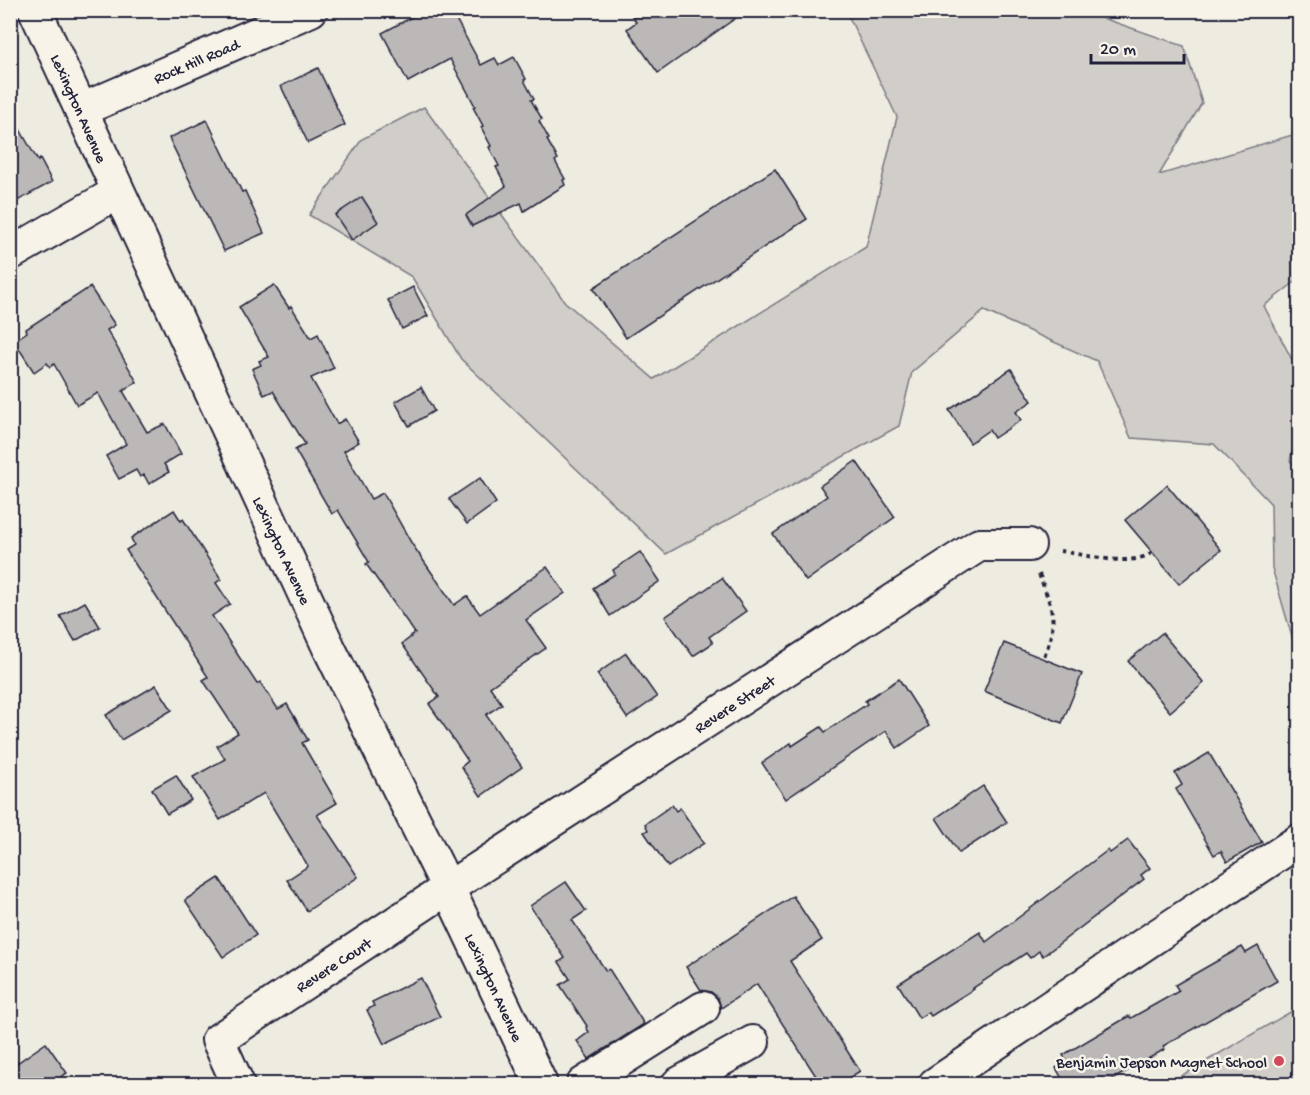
<svg xmlns="http://www.w3.org/2000/svg" width="1310" height="1095" font-family="'Gochi Hand',sans-serif">
  <style>
    .green { fill: #d1cdc9; stroke: #7a7882; stroke-width: 1.5 }
    .building { fill: #bbb8b7; stroke: #22223b; stroke-width: 1.5 }
    .lines { fill: none; stroke-linecap: round; stroke-linejoin: round }
    .minor-casing { stroke: #22223b; stroke-width: 36 }
    .path { stroke: #22223b; stroke-width: 4; stroke-dasharray: 4.5 4.5; stroke-linecap: butt }
    .minor { stroke: #f7f3e8; stroke-width: 32 }
    .poi-dot { fill: #d1495b; stroke: #f7f3e8; stroke-width: 2 }
    .labels { text-anchor: middle; stroke-width: 5; stroke-linejoin: round; paint-order: stroke }
    .street-label { font-size: 16px; fill: #22223b; stroke: #f7f3e8 }
    .poi-label { font-size: 16px; fill: #22223b; stroke: #f7f3e8; text-anchor: end }
  </style>
  <rect width="100%" height="100%" fill="#eeebe1"/>
  <filter id="ink" filterUnits="userSpaceOnUse"><feTurbulence type="fractalNoise" baseFrequency=".0167" numOctaves="2"/><feDisplacementMap in="SourceGraphic" scale="12" xChannelSelector="R" yChannelSelector="G"/><feConvolveMatrix kernelMatrix="1 2 1 2 8 2 1 2 1" color-interpolation-filters="sRGB"/></filter>
  <g filter="url(#ink)">
    <g class="green">
      <polygon points="846,11 1082,11 1184,46 1202,103 1159,175 1299,133 1299,279 1264,306 1299,373 1299,421 1290,461 1300,469 1299,661 1272,568 1271,504 1214,444 1131,438 1097,361 984,311 912,372 899,426 666,554 461,359 412,277 309,215 362,139 424,107 565,302 654,379 866,247 897,117"/>
      <polygon points="1299,1007 1299,1084 1167,1084"/>
    </g>
    <g class="building">
      <polygon points="425,10 451,10 481,65 495,58 499,65 514,57 526,79 524,80 534,99 531,100 542,119 539,121 549,139 547,140 558,159 555,161 565,179 563,180 565,185 524,211 521,203 472,226 466,215 506,186 496,167 499,166 489,147 491,146 481,127 483,126 473,107 475,106 450,59 408,82 382,33"/>
      <polygon points="628,10 747,10 658,73 627,29 636,22"/>
      <polygon points="318,68 345,125 308,143 281,86"/>
      <polygon points="10,112 38,161 40,159 52,182 10,205"/>
      <polygon points="207,120 242,192 245,191 264,233 224,251 169,138"/>
      <polygon points="775,169 807,219 626,338 593,288"/>
      <polygon points="362,197 378,222 352,240 335,215"/>
      <polygon points="274,285 289,308 291,306 311,338 318,334 334,368 311,378 337,424 345,419 359,442 344,451 371,499 383,493 412,544 454,605 467,596 480,614 547,567 565,593 526,620 546,648 490,687 502,704 486,715 522,767 481,796 461,767 468,761 429,704 439,697 402,644 411,637 410,636 415,633 366,564 369,562 338,510 332,514 295,450 305,444 273,391 264,395 252,369 261,365 259,361 269,357 239,307"/>
      <polygon points="90,287 115,325 107,330 137,382 123,391 147,432 165,424 181,454 164,464 169,472 149,484 144,475 140,477 136,470 119,479 106,456 126,444 98,393 77,405 54,364 50,367 47,363 34,372 14,341 27,332 26,329"/>
      <polygon points="413,287 428,316 402,329 388,300"/>
      <polygon points="1011,369 1032,401 1016,412 1021,420 994,438 989,430 970,443 949,410"/>
      <polygon points="421,387 434,411 409,426 395,402"/>
      <polygon points="856,461 895,517 806,581 773,534 827,496 820,486"/>
      <polygon points="480,478 496,503 467,524 449,499"/>
      <polygon points="1167,485 1221,550 1179,584 1125,520"/>
      <polygon points="174,510 181,521 183,519 221,579 216,583 230,604 212,616 257,684 260,682 278,709 287,704 308,740 302,743 337,803 317,815 358,877 307,911 287,880 308,866 264,793 220,820 193,777 225,759 217,746 238,733 203,680 208,677 126,550 134,545 131,538"/>
      <polygon points="640,552 660,581 610,616 593,588 615,574 613,570"/>
      <polygon points="722,578 746,611 709,637 713,643 693,656 665,617"/>
      <polygon points="85,602 100,627 75,641 60,616"/>
      <polygon points="1162,633 1204,683 1170,712 1128,661"/>
      <polygon points="1004,643 1082,674 1062,723 984,691"/>
      <polygon points="626,653 657,697 627,718 597,674"/>
      <polygon points="899,679 929,726 897,748 886,731 786,799 762,763 791,743 792,746 821,727 825,732 867,704 865,701"/>
      <polygon points="156,685 172,710 121,740 106,715"/>
      <polygon points="1209,753 1262,842 1227,862 1221,851 1214,855 1176,789 1182,785 1175,773"/>
      <polygon points="176,775 191,800 167,814 152,789"/>
      <polygon points="983,786 1007,822 959,853 936,818"/>
      <polygon points="672,805 676,811 680,808 704,843 668,867 644,832 648,830 645,824"/>
      <polygon points="1128,840 1150,868 1141,875 1144,879 1043,956 1039,951 1030,958 1026,953 973,988 974,989 931,1016 928,1012 919,1018 898,984 980,932 986,942 1108,850 1110,853"/>
      <polygon points="219,878 256,935 223,957 185,900"/>
      <polygon points="566,882 586,911 572,920 606,971 609,969 644,1024 589,1059 577,1041 589,1032 586,1027 587,1026 560,985 570,979 559,962 565,958 530,906"/>
      <polygon points="793,896 822,940 790,961 860,1071 839,1084 821,1084 757,984 721,1008 718,998 711,992 701,990 686,967"/>
      <polygon points="1258,946 1277,981 1163,1046 1165,1049 1105,1084 1065,1084 1056,1068 1066,1061 1063,1055 1129,1016 1131,1018 1179,991 1175,985 1231,953 1242,947 1246,953"/>
      <polygon points="421,978 440,1017 384,1044 367,1010 374,1006 372,1002"/>
      <polygon points="46,1043 67,1073 50,1084 10,1084 10,1068"/>
    </g>
    <g class="lines">
      <g class="minor-casing">
        <g id="minor">
          <polyline points="35,10 329,648 448,888 541,1084"/>
          <polyline points="81,110 311,10"/>
          <polyline points="10,254 118,192"/>
          <polyline points="238,1084 218,1040 448,888 979,545 1029,545"/>
          <polyline points="583,1084 703,1008"/>
          <polyline points="678,1084 753,1042"/>
          <polyline points="935,1084 1300,840"/>
        </g>
      </g>
      <g class="path">
        <path d="M1060 551C1084 554 1132 569 1152 552"/>
        <path d="M1039 574C1053 611 1059 620 1043 659"/>
      </g>
      <use href="#minor" class="minor"/>
    </g>
  </g>
  <circle class="poi-dot" cx="1279" cy="1061" r="6"/>
  <g class="labels">
    <g class="street-label">
      <text transform="translate(196 60) rotate(-23)" y="6">Rock Hill Road</text>
      <text transform="translate(80 108) rotate(66)" y="6">Lexington Avenue</text>
      <text transform="translate(283 550) rotate(65)" y="6">Lexington Avenue</text>
      <text transform="translate(734 703) rotate(-33)" y="6">Revere Street</text>
      <text transform="translate(333 964) rotate(-33)" y="6">Revere Court</text>
      <text transform="translate(495 987) rotate(65)" y="6">Lexington Avenue</text>
    </g>
    <g class="poi-label">
      <text x="1267" y="1067">Benjamin Jepson Magnet School</text>
    </g>
  </g>
  <rect width="1310" height="1095" fill="none" stroke="#f7f3e8" stroke-width="36"/>
  <rect x="18" y="18" width="1274" height="1059" fill="none" stroke="#22223b" stroke-width="2" filter="url(#ink)"/>
  <path d="M1091 54v9h93v-9" fill="none" stroke="#22223b" stroke-width="3"/>
  <text x="1100" y="54" font-size="18" fill="#22223b" stroke="#f7f3e8" stroke-width="4.5" paint-order="stroke">20 m</text>
</svg>
